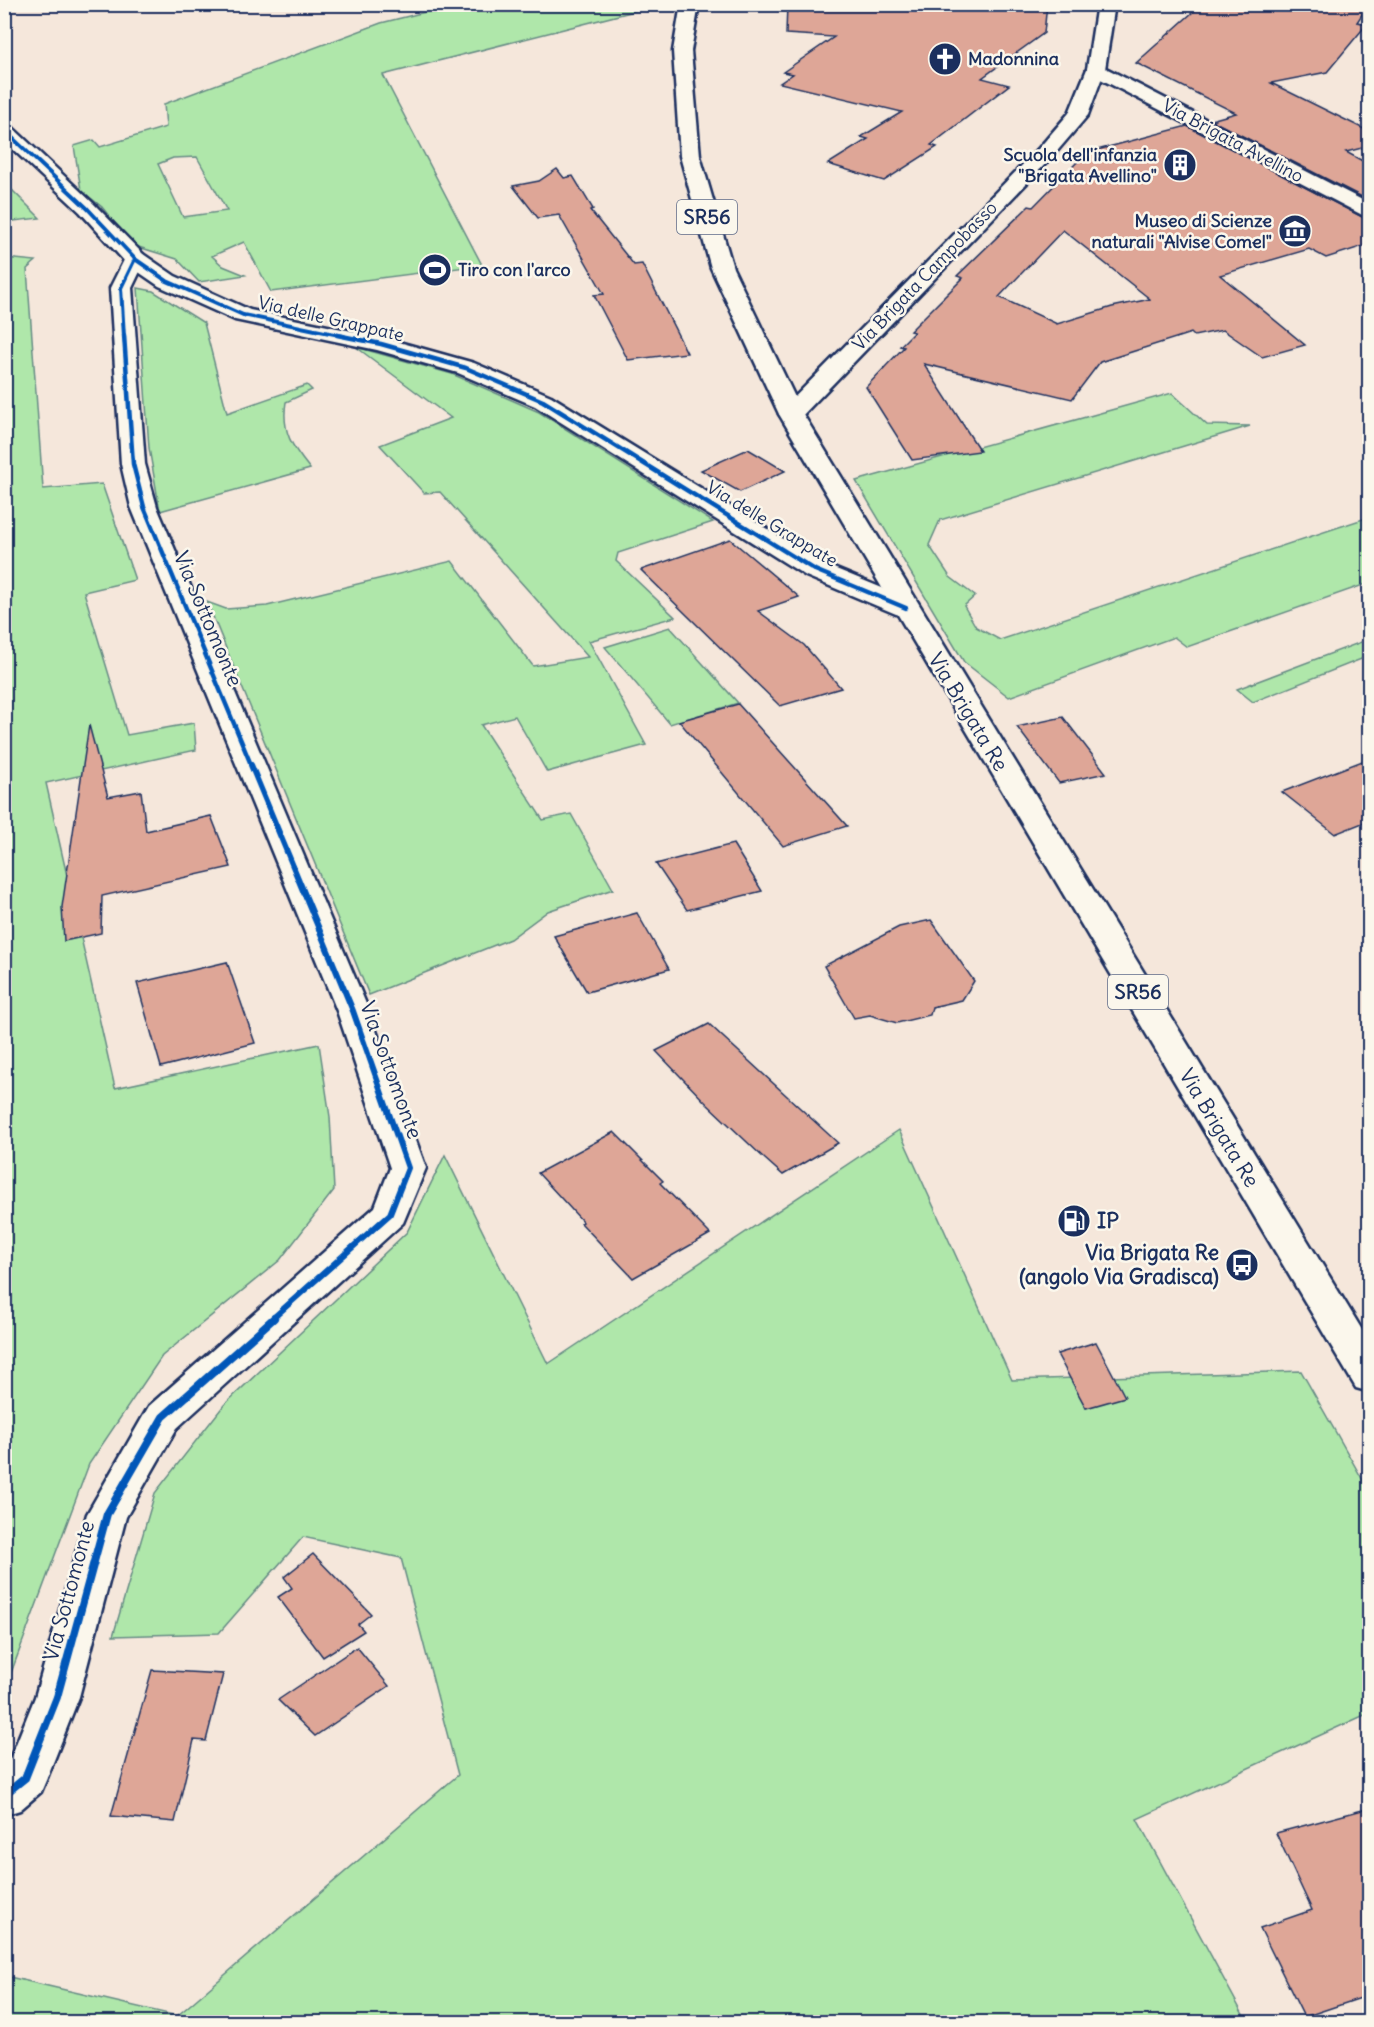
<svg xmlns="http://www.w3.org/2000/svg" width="1374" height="2027" font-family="Delius,sans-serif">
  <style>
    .green { fill: #afe7aa; stroke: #658b84; stroke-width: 1.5; fill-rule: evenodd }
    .building { fill: #dea697; stroke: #1b2f5e; stroke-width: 1.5; fill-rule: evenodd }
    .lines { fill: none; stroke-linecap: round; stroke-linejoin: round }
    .street-casing { stroke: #1b2f5e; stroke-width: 5 }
    .secondary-casing { stroke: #1b2f5e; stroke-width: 5 }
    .primary-casing { stroke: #1b2f5e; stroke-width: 5 }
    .street { fill: #fbf7ec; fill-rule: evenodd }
    .secondary { fill: #fbf7ec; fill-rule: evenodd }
    .primary { fill: #fbf7ec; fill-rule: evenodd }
    .cycleway-far3-casing { stroke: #fbf7ec; stroke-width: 6 }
    .cycleway-far2-casing { stroke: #fbf7ec; stroke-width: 8 }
    .cycleway-far1-casing { stroke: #fbf7ec; stroke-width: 10 }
    .cycleway-casing { stroke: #fbf7ec; stroke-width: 11 }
    .cycleway-far3 { stroke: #0057b8; stroke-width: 4 }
    .cycleway-far2 { stroke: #0057b8; stroke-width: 4.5 }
    .cycleway-far1 { stroke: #0057b8; stroke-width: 6 }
    .cycleway { stroke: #0057b8; stroke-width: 8 }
    .labels { text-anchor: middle; stroke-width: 5; stroke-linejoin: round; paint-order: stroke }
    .far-poi-label { font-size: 18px; font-weight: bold; fill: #1b2f5e; stroke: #fbf7ec; text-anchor: start }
    .far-street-label { font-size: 18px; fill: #1b2f5e; stroke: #fbf7ec }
    .shield { fill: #fbf7ec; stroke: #5e6b89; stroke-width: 1.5 }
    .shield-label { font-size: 20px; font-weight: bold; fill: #1b2f5e }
    .street-label { font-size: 21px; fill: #1b2f5e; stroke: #fbf7ec }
    .poi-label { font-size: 21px; font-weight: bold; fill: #1b2f5e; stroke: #fbf7ec; text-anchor: start }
  </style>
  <rect width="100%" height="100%" fill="#f5e7db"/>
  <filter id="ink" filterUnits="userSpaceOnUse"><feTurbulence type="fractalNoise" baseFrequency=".0167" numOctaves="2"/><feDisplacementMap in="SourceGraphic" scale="12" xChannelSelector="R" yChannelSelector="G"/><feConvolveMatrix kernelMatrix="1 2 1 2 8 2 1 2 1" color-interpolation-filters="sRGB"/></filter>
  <g filter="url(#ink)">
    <g class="green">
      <path d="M453 5H647L646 8 383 75 482 265 271 292 244 242 212 256 223 266 245 275 199 282 177 259 132 245 102 207 81 190 74 146 94 140 100 147 166 127 164 104 381 23ZM197 157 227 211 183 217 158 164 173 158Z"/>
      <polygon points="4,183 5,183 40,218 5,222"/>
      <polygon points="5,258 36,261 27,269 43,489 102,484 135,580 84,592 127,735 194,723 196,750 46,783 115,1088 319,1044 330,1117 334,1190 280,1260 162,1356 89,1464 5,1689"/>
      <path d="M138 288 153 291 204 323 227 413 307 385 312 390 286 402C281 432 293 448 310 469L160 511 149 448Z"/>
      <polygon points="356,347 452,374 539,412 713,522 618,553 616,561 675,617 589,641 646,745 547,772 515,716 481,725 543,820 571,814 613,889 548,911 510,939 369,995 207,602 226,609 267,606 452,561 533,666 588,657 440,492 424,493 380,445 451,418"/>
      <polygon points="1172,393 1207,425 1250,426 940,520 929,545 950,577 975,596 964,606 976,627 1000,640 1369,517 1369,583 1187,647 1174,637 1009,697 964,662 856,481"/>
      <polygon points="670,627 738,703 670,724 605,647"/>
      <polygon points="1369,639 1369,656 1253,702 1237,689"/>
      <polygon points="899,1130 1012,1380 1301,1371 1369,1491 1369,1713 1137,1819 1247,2022 5,2022 5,1976 177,2016 458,1775 401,1558 303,1537 219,1633 113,1636 155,1493 224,1405 407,1232 445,1155 548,1364"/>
    </g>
    <g class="building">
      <polygon points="787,4 1047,4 1044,33 982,78 1009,85 931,145 937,147 884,181 828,164 868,139 861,137 902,112 780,83 793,74 783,72 834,37 786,34"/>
      <polygon points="1202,4 1336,4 1365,10 1357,22 1367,24 1327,72 1271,83 1370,132 1370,146 1346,152 1370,165 1370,201 1211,120 1236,113 1136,63"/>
      <path d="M1187 126 1370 221V244L1326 258 1309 249 1220 275 1305 345 1262 357 1223 330 1194 336 1191 333 1100 362 1072 399 924 364 980 451 912 460 866 387 904 347 900 346 914 332 910 331 963 278 957 276 1029 206 1033 207 1086 153ZM1063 230 1150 299 1112 307 1057 324 999 297Z"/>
      <polygon points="557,169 564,178 573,176 593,209 590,210 634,265 642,264 687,353 628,360 594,295 604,294 559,215 538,218 513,186 539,181"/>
      <polygon points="748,449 785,471 740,492 701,470"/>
      <polygon points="730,539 799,597 758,611 804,645 841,688 780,706 641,570"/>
      <polygon points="738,704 847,826 783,846 679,721"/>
      <polygon points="1063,717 1106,773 1059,783 1017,727"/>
      <polygon points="89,725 108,797 141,791 146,831 211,816 231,867 102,896 101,933 64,941 62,907"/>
      <polygon points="1370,758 1370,820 1335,834 1282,792"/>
      <polygon points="733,844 762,891 687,910 656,864"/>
      <polygon points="637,913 669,969 587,992 554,936"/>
      <polygon points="931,920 974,981 962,1000 932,1007 930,1015 897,1023 870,1015 854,1018 824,966 899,927"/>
      <polygon points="227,962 255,1043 161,1067 137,983"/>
      <polygon points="709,1024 724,1038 838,1143 783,1175 765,1159 707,1104 656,1051"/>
      <polygon points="614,1132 663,1181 660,1183 710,1234 633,1278 581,1223 583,1222 538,1173"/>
      <polygon points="1096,1342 1125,1397 1086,1408 1057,1354"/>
      <polygon points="313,1554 371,1614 358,1624 364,1631 323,1657 278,1597 292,1588 284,1577"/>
      <polygon points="357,1647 389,1686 315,1736 278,1700"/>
      <polygon points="152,1670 223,1674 206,1741 194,1740 175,1822 111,1816"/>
      <polygon points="1370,1808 1370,1995 1304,2017 1260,1928 1312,1910 1276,1833"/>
    </g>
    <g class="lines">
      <g class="street-casing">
        <g id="street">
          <polygon points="1096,63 1370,204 1370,219 1089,73 1087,69 1089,65"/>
          <polygon points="135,252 143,254 146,259 132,288 145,464 157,507 369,1011 426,1168 403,1223 177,1428 126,1517 79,1697 47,1778 41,1792 20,1810 4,1815 4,1767 8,1764 35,1697 87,1514 149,1406 375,1207 390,1168 337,1011 131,507 121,464 110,288 127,254"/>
        </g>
      </g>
      <g class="secondary-casing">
        <g id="secondary">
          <polygon points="1097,4 1115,4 1105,69 1088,115 1053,156 799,419 791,421 783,419 779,414 783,409 1039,148 1069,113 1087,69"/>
          <polygon points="4,124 11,126 94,204 143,254 175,276 250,310 381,337 474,363 551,396 824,564 916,602 919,608 916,614 906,616 896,614 806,576 535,406 458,373 377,350 235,320 159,286 127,264 80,212 4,141"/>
        </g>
      </g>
      <g class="primary-casing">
        <polygon id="primary" points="681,4 699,4 691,51 700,156 733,268 803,414 1370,1343 1370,1392 1356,1388 779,414 711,268 680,156 673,51"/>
      </g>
      <use href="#street" class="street"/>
      <use href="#secondary" class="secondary"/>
      <use href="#primary" class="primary"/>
      <g class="cycleway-far3-casing">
        <g id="cycleway-far3">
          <polyline points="4,130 87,208 135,259 167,281 243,315 344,336"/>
          <polyline points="124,336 121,288 135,259"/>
        </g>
      </g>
      <g class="cycleway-far2-casing">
        <g id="cycleway-far2">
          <polyline points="124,335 133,464 144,507 252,767"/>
          <polyline points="337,335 381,344 466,368 543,401 815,570 906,608"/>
        </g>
      </g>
      <g class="cycleway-far1-casing">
        <polyline id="cycleway-far1" points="251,765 353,1011 408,1168 390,1214 272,1319"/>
      </g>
      <g class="cycleway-casing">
        <polyline id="cycleway" points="4,1795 25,1778 57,1697 107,1514 163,1417 274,1318"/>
      </g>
      <use href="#cycleway-far3" class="cycleway-far3"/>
      <use href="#cycleway-far2" class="cycleway-far2"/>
      <use href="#cycleway-far1" class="cycleway-far1"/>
      <use href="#cycleway" class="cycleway"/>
    </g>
  </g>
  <defs>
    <g id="church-disc" transform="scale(1.725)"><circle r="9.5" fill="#1b2f5e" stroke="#fbf7ec"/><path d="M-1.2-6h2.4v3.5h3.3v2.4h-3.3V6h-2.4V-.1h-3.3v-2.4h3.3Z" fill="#fff"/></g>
    <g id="building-disc" transform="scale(1.725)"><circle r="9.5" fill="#1b2f5e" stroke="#fbf7ec"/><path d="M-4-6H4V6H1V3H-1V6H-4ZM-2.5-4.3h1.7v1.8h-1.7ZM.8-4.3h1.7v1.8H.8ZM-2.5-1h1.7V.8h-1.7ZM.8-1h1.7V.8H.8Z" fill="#fff"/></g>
    <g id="museum-disc" transform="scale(1.725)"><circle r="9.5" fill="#1b2f5e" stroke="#fbf7ec"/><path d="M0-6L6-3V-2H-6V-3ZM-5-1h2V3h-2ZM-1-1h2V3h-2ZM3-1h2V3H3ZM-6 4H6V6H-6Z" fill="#fff"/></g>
    <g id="stadium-disc" transform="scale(1.725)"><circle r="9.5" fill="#1b2f5e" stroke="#fbf7ec"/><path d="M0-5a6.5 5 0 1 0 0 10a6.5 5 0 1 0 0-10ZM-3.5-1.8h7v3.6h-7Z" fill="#fff"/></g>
    <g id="fuel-disc" transform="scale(1.725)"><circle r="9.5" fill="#1b2f5e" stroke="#fbf7ec"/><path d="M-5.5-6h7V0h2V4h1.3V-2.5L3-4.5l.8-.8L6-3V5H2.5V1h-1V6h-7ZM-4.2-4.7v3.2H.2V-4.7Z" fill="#fff"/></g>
    <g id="bus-disc" transform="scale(1.725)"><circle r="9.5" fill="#1b2f5e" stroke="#fbf7ec"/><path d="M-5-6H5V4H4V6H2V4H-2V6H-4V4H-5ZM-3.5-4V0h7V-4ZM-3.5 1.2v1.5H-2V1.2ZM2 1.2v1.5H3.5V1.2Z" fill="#fff"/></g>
  </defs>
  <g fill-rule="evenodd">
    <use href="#church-disc" x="945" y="59"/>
    <use href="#building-disc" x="1180" y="165"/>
    <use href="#museum-disc" x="1295" y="231"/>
    <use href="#stadium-disc" x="435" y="270"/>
    <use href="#fuel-disc" x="1074" y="1221"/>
    <use href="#bus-disc" x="1242" y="1265"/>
  </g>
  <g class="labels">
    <g class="far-poi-label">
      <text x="968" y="65">Madonnina</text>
      <text x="1157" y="161" text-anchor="end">Scuola dell'infanzia<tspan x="1157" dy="21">"Brigata Avellino"</tspan></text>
      <text x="1272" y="227" text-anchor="end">Museo di Scienze<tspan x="1272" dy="21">naturali "Alvise Comel"</tspan></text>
      <text x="458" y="276">Tiro con l'arco</text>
    </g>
    <g class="far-street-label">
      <text transform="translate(1233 141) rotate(28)" y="6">Via Brigata Avellino</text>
      <text transform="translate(925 276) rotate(-46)" y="6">Via Brigata Campobasso</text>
      <text transform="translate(331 319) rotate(13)" y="6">Via delle Grappate</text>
      <text transform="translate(772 524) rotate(31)" y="6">Via delle Grappate</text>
    </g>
    <g class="shield">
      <rect x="677" y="200" width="60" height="34" rx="4.5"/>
      <rect x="1108" y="975" width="60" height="34" rx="4.5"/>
    </g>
    <g class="shield-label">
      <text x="707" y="224">SR56</text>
      <text x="1138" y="999">SR56</text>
    </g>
    <g class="street-label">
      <text transform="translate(208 619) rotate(67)" y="7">Via Sottomonte</text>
      <text transform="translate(968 712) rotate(59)" y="7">Via Brigata Re</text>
      <text transform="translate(391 1070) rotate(70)" y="7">Via Sottomonte</text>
      <text transform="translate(1219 1128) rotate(59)" y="7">Via Brigata Re</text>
      <text transform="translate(69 1591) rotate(-75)" y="7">Via Sottomonte</text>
    </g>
    <g class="poi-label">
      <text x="1097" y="1228">IP</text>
      <text x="1219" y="1260" text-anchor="end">Via Brigata Re<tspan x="1219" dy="24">(angolo Via Gradisca)</tspan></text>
    </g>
  </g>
  <rect width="1374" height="2027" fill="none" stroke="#fbf7ec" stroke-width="24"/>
  <rect x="12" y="12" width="1350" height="2003" fill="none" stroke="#1b2f5e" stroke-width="2" filter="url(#ink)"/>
</svg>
